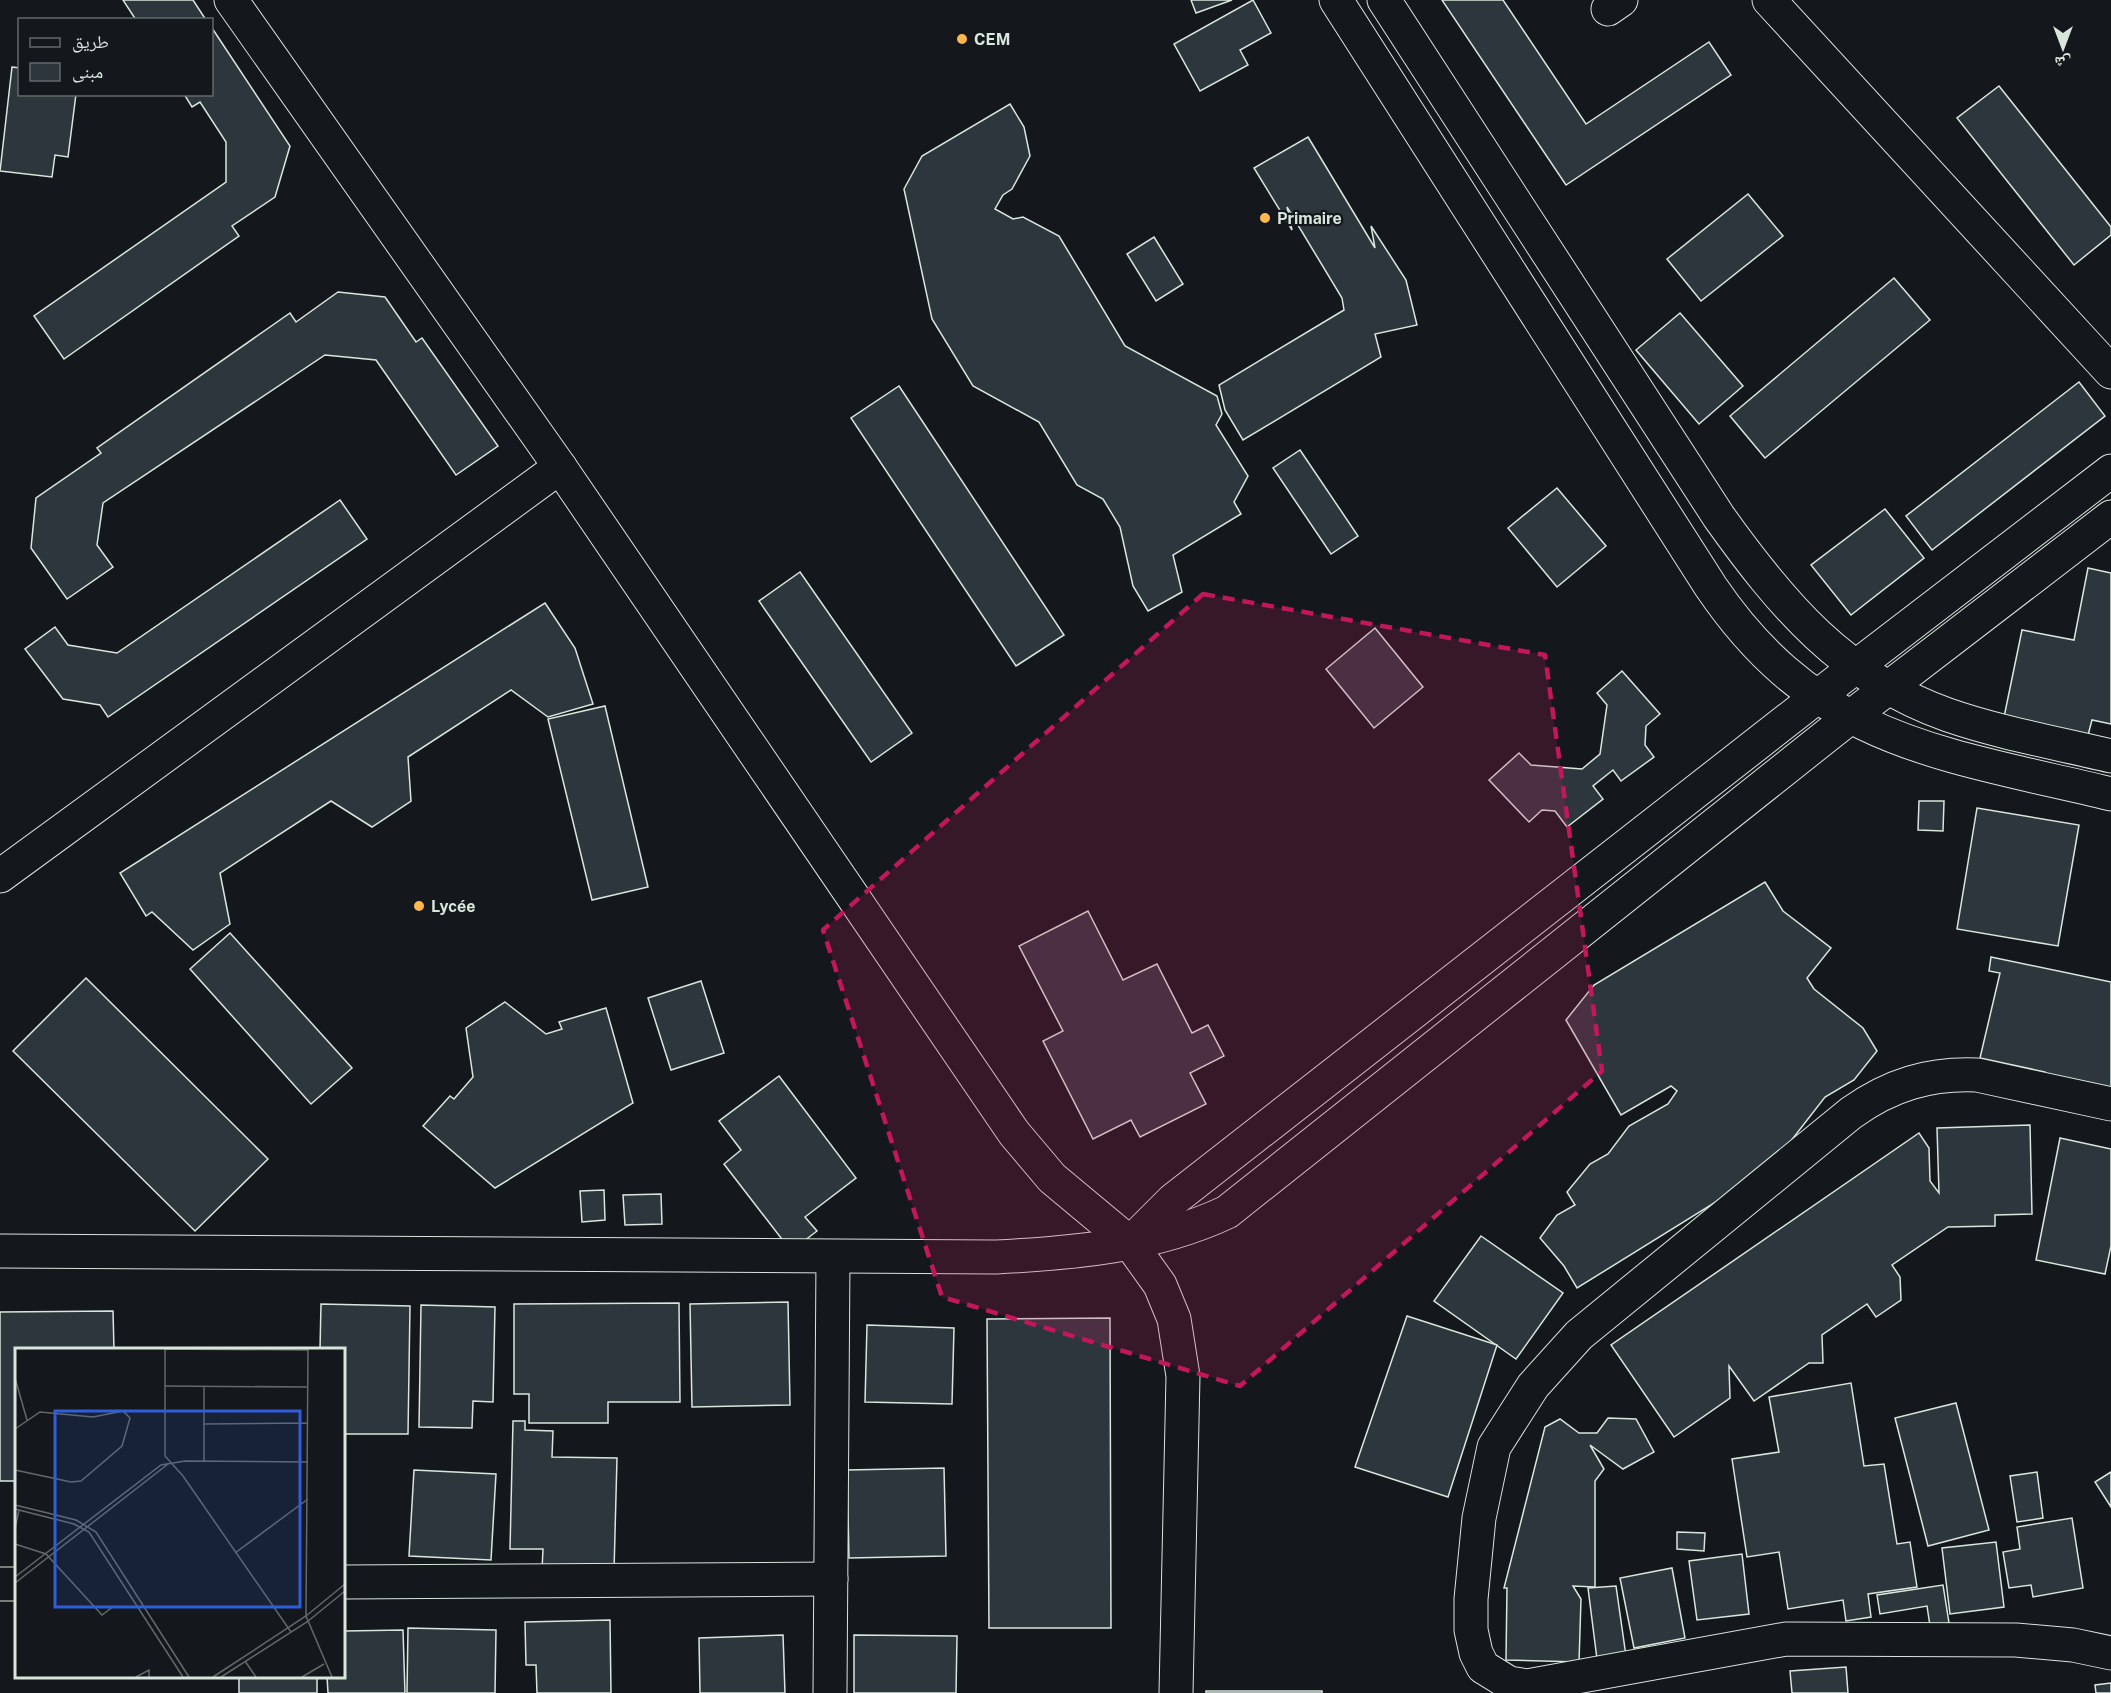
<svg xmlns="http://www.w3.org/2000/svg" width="2111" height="1693" font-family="'Public Sans','Noto Naskh Arabic',sans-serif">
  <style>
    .building { fill: #2c363c; stroke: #d8e6dc; stroke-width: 1.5 }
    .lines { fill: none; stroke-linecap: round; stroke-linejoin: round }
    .minor-casing { stroke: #d8e6dc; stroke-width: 35 }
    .minor { stroke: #14181c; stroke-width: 33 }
    .marked { fill: #c2185b; fill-opacity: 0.2; stroke: #c2185b; stroke-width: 4.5; stroke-dasharray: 12 8; stroke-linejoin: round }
    .poi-dot { fill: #ffb74d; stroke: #14181c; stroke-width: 2 }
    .labels { text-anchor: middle; stroke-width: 4.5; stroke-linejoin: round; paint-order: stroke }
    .poi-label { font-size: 16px; font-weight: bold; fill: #d8e6dc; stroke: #14181c; text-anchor: start }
    .inset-road { fill: none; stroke: #626a69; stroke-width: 1.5 }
    .view { fill: #305dd8; fill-opacity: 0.15; stroke: #305dd8; stroke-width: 3 }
    .inset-edge { fill: none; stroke: #d8e6dc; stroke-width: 3 }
  </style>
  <rect width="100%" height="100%" fill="#14181c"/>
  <g class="building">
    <polygon points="123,0 193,0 206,20 136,20"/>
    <polygon points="1191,0 1232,0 1196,13"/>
    <polygon points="1253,0 1271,33 1240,50 1248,65 1200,91 1174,44"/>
    <polygon points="1442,0 1503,0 1586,124 1709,42 1731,75 1566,185"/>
    <polygon points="212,28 290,146 275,197 232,226 239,236 64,359 34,316 226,182 226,142 200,102 192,107 184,94 212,94"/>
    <polygon points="12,67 20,68 20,94 76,94 68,157 55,155 52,177 0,171"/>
    <polygon points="1999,86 2111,227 2111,235 2074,265 1957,118"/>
    <polygon points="1010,104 1024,127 1030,156 1012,189 1003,195 995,209 1013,219 1023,217 1059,236 1125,346 1217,396 1222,414 1216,425 1248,476 1234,502 1241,514 1173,555 1182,592 1148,611 1133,586 1120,527 1103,499 1077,485 1039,422 973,386 932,319 904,189 922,156"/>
    <polygon points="1308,137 1375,248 1371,226 1406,280 1417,325 1375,334 1381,357 1243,440 1225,410 1219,385 1344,310 1342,298 1287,207 1292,230 1254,168"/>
    <polygon points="1748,194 1783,236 1701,301 1667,259"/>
    <polygon points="1154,237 1183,284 1156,301 1127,254"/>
    <polygon points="1894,278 1930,320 1765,458 1730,416"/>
    <polygon points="338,292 385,297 416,342 422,338 498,446 456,475 376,360 325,355 103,503 97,545 113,567 67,599 31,548 36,498 101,453 97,448 290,313 296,322"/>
    <polygon points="1680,313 1743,386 1699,424 1636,350"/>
    <polygon points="2079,382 2105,416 1932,550 1906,516"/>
    <polygon points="899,386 1064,635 1016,666 851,418"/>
    <polygon points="1300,450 1358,536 1331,554 1273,468"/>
    <polygon points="1557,488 1606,546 1557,587 1508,528"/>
    <polygon points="340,500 367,539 108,717 100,705 63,699 25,649 55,627 68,645 117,653"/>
    <polygon points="1885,509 1924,558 1851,615 1811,565"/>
    <polygon points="2088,568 2111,573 2111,724 2092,720 2087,739 2003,722 2022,630 2074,640"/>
    <polygon points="800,572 912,733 871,762 759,601"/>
    <polygon points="545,603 575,648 593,704 548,717 511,690 408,757 411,801 372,827 331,801 220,873 230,924 193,950 152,912 146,916 120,873"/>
    <polygon points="1375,628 1423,687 1374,728 1326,669"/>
    <polygon points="1622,671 1660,714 1646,726 1645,745 1654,757 1621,781 1613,770 1593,786 1603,799 1567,827 1555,811 1542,810 1529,822 1489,780 1519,753 1531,765 1582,769 1600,754 1607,705 1597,693"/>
    <polygon points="605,706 648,887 592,900 548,719"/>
    <polygon points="1919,801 1944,801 1943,831 1918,830"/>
    <polygon points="1977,808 2079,825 2058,946 1957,929"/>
    <polygon points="1765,882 1783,911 1831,948 1807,978 1814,989 1863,1028 1877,1051 1854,1080 1825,1097 1769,1169 1577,1288 1564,1266 1540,1238 1557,1215 1575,1205 1567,1192 1590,1164 1608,1154 1629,1126 1668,1104 1677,1091 1671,1086 1621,1115 1566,1020 1594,985"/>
    <polygon points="1088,911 1123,980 1157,964 1192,1033 1208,1025 1224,1056 1190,1073 1206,1104 1140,1137 1131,1120 1093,1139 1043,1041 1063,1031 1019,946"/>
    <polygon points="230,933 352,1068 311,1104 190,969"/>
    <polygon points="1991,957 2111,982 2111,1090 2044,1077 2045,1072 1980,1058 2000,973 1989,971"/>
    <polygon points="86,978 268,1159 195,1231 13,1051"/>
    <polygon points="701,981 724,1053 671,1070 648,998"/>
    <polygon points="505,1002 546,1034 562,1029 559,1022 606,1008 633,1103 495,1188 423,1126 450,1096 454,1099 473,1077 466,1028"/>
    <polygon points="779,1076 856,1178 805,1217 817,1231 791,1251 724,1164 741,1150 719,1121"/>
    <polygon points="2030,1125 2032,1214 1995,1215 1995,1226 1948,1227 1892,1265 1900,1277 1901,1300 1876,1317 1867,1304 1822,1335 1823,1363 1809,1363 1754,1401 1729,1366 1730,1398 1674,1437 1611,1345 1919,1133 1929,1148 1930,1181 1939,1193 1937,1128"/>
    <polygon points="2060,1138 2111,1149 2111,1246 2105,1274 2036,1260"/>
    <polygon points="604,1190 605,1220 582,1222 580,1191"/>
    <polygon points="661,1194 662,1224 625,1225 623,1195"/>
    <polygon points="1481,1236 1563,1293 1516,1359 1434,1301"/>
    <polygon points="788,1302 790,1405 692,1407 690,1304"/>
    <polygon points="679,1303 680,1402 608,1402 608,1423 529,1423 529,1394 514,1394 514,1304"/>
    <polygon points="321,1304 410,1306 408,1434 344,1434 344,1350 320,1350"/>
    <polygon points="421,1305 495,1307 493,1402 473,1401 472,1428 419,1427"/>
    <polygon points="113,1311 114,1350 16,1350 16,1481 0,1481 0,1312"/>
    <polygon points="1407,1316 1497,1345 1448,1497 1355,1467"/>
    <polygon points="1110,1318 1111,1628 989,1628 987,1319"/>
    <polygon points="867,1325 954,1328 952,1404 865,1402"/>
    <polygon points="1851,1383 1864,1466 1884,1464 1897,1544 1910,1542 1917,1587 1868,1594 1871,1617 1846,1621 1843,1600 1788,1609 1779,1552 1747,1557 1732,1459 1779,1452 1769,1397"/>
    <polygon points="1956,1403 1989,1530 1928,1546 1895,1418"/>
    <polygon points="1608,1418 1636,1419 1654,1452 1623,1469 1590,1445 1604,1469 1595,1481 1595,1587 1573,1586 1581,1599 1579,1662 1506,1660 1507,1588 1504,1588 1545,1427 1560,1419 1579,1433 1597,1433"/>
    <polygon points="513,1421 525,1421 525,1430 553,1431 552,1457 617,1458 614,1571 542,1570 543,1549 510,1549"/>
    <polygon points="944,1468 946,1556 849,1558 847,1470"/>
    <polygon points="414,1470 496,1474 491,1560 409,1556"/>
    <polygon points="2037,1472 2043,1518 2017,1522 2010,1476"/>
    <polygon points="2111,1472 2111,1507 2095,1482"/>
    <polygon points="2072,1518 2083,1588 2033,1597 2031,1585 2009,1588 2003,1552 2020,1549 2017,1527"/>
    <polygon points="1677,1532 1705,1533 1704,1551 1677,1549"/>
    <polygon points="1996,1542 2004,1607 1950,1614 1942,1548"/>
    <polygon points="1742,1554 1749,1614 1697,1620 1689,1561"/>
    <polygon points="1672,1568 1685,1638 1634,1648 1620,1578"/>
    <polygon points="1943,1585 1949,1623 1930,1626 1927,1606 1880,1614 1877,1595"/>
    <polygon points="1616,1586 1626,1656 1597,1659 1588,1588"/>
    <polygon points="610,1620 611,1693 537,1693 536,1665 526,1665 525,1622"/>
    <polygon points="408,1628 496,1630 495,1693 407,1693"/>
    <polygon points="403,1630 405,1693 328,1693 327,1676 344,1676 344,1631"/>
    <polygon points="783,1635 785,1693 700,1693 699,1638"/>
    <polygon points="854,1635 957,1636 956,1693 854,1693"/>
    <polygon points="1846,1667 1848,1693 1792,1693 1790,1671"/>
    <rect x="239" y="1676" width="78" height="17"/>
    <polygon points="2111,1683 2111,1693 2096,1693 2095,1685"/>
    <rect x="1206" y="1691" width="116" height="2"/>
  </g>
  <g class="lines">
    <g class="minor-casing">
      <g id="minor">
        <polyline points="231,0 560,467 1014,1133 1052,1178 1130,1243 1160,1285 1174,1319 1183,1376 1176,1693"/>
        <path d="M1336 0 1711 587C1817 743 1941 753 2111 794"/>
        <path d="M1384 0 1719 517C1781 604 1843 678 1948 715 2000 733 2057 743 2111 756"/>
        <polyline points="1769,0 2111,372"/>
        <polyline points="1608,9 1621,0"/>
        <polyline points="0,876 560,467"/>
        <path d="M2111 1104 1977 1075C1929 1073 1890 1085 1851 1113L1579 1335 1533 1386 1494 1447 1479 1518 1471 1599V1630L1476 1653 1483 1667 1509 1683 1527 1686 1786 1639 2016 1640 2073 1645 2111 1653"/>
        <polyline points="1130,1243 1173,1200 1854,668 2111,471"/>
        <path d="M0 1251 996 1257C1075 1253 1155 1246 1227 1212L1849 718 2111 517"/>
        <polyline points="344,1582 831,1579"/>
        <polyline points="0,1584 16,1584"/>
        <polyline points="830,1693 833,1257"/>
      </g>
    </g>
    <use href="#minor" class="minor"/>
  </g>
  <path class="marked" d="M1203 594 1545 655 1602 1071 1240 1386 942 1297 823 930Z"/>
  <g class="poi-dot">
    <circle cx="962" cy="39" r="6"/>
    <circle cx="1265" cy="218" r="6"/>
    <circle cx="419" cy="906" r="6"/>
  </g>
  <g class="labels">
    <g class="poi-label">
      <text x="974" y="45">CEM</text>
      <text x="1277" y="224">Primaire</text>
      <text x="431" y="912">Lycée</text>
    </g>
  </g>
  <g transform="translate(15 1348)">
    <rect width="330" height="330" fill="#14181c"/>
    <path class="inset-road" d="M150 1V108L168 128 276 284M150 1 293 2M293 1 291 268 317 329M0 30 12 72M149 38 293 39M189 76 293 75M0 81 25 64 78 69 108 63 115 70 107 98 66 133 56 134 0 122M189 113V39M0 157 61 172 81 184 174 329M0 161 59 176 74 184 168 329M0 181 4 162M0 196 31 206 87 267 99 258M220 205 293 151M0 229 146 117 170 113 293 114M0 235 153 116M230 313 241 329M121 329 134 322V329M198 329 291 268 330 236M206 329 292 274 330 243M287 329 309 316"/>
    <path class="view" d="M40 63H285V259H40Z"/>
    <rect width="330" height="330" class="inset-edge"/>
  </g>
  <rect x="18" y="18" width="195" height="78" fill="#14181c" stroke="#626a69" stroke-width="1.5"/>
  <rect x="30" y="38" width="30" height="9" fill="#14181c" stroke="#626a69" stroke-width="1.5"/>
  <text x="72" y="48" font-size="18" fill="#d8e6dc">طريق</text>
  <rect x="30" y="63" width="30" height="18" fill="#2c363c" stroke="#626a69" stroke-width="1.5"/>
  <text x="72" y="78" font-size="18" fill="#d8e6dc">مبنى</text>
  <g transform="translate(2063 48) rotate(180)" stroke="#14181c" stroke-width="4.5" paint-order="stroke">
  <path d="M0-4.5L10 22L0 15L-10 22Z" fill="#d8e6dc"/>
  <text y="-9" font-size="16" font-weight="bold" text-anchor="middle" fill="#d8e6dc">ش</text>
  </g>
</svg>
